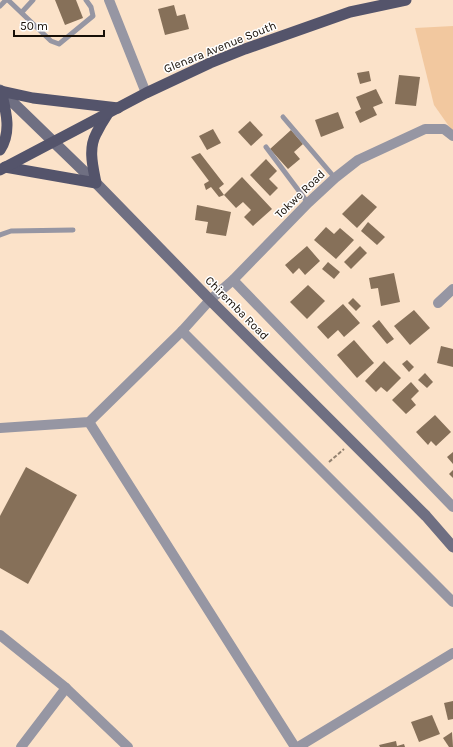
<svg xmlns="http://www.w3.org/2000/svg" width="453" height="747" font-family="Karla,sans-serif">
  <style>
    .green { fill: #f2c89f }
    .building { fill: #867059 }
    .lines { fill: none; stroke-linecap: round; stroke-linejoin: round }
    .path { stroke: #938270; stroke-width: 2; stroke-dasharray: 4 2; stroke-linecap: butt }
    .service { stroke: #9696a3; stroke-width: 5 }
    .minor { stroke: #9696a3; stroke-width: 10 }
    .secondary { stroke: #6f6f82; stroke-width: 11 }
    .primary { stroke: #54546b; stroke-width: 11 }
    .labels { text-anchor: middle; stroke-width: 3; stroke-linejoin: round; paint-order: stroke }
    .street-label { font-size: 12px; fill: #170f06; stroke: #fff }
  </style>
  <rect width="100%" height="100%" fill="#fbe2c9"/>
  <polygon class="green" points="453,26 453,132 434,105 415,28"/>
  <g class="building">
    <polygon points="55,0 76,0 83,18 65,25"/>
    <polygon points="174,5 177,16 185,14 189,29 165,35 158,9"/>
    <polygon points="369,71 371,81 360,84 357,73"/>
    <polygon points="399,75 420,77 416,106 395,104"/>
    <polygon points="376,89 383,103 373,107 377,115 360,123 355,112 361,109 356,97"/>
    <polygon points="338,112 344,128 321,137 315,120"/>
    <polygon points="250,121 263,135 251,146 238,132"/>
    <polygon points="213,129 221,143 207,150 199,136"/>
    <polygon points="291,130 303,144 294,152 300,159 288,169 270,149"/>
    <polygon points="200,153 224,184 219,188 224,195 219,197 211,187 206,190 204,184 209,181 191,157"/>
    <polygon points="266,159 277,171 269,179 278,188 270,196 250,175"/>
    <polygon points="242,177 272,209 253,226 244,217 251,210 243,202 236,208 224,195"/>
    <polygon points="362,194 377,207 357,228 342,214"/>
    <polygon points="197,205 231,212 226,236 206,233 208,222 195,220"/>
    <polygon points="368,222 385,237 377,245 361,231"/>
    <polygon points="326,227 334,234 340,228 354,240 336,259 314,240"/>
    <polygon points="307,246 320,261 305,275 299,268 293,274 285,265"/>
    <polygon points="360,246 367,253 351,269 344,262"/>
    <polygon points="328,262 340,272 334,279 322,269"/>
    <polygon points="394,273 400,302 381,306 378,288 371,289 369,278"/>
    <polygon points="308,285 325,301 307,319 290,302"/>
    <polygon points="353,298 361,306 356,311 348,303"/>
    <polygon points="343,304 360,323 344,337 338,330 328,339 317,327"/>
    <polygon points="414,310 430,328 410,345 394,326"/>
    <polygon points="379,320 394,339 387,344 372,326"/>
    <polygon points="354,340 374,363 357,378 337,355"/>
    <polygon points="441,346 453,349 453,367 437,363"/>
    <polygon points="407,360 414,367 409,372 402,364"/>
    <polygon points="384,361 401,378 387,392 381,387 376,392 365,381"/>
    <polygon points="425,373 433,382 427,388 418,380"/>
    <polygon points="411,382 419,391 411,399 416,405 406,414 392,400"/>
    <polygon points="435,415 451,432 436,446 431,441 428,445 416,432"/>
    <polygon points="453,452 453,464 447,457"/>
    <polygon points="26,467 77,495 28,584 0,568 0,516"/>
    <polygon points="453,470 453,478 449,474"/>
    <polygon points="453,701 453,719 448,720 444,703"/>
    <polygon points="432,715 440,734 419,742 411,722"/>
    <polygon points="452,732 453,747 449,747 443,738"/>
    <polygon points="396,741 397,746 404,744 405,747 380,747 379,745"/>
  </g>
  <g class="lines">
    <polyline class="path" points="329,462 344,449"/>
    <g class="service">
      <polyline points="8,0 51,41 59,44 93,16 91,7 86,0"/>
      <polyline points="0,6 6,0"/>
      <polyline points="22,12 33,0"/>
      <polyline points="283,117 335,178"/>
      <polyline points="266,147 308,203"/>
      <polyline points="0,235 11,231 73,230"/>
    </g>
    <g class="minor">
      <polyline points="109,0 146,93"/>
      <polyline points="233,280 453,507"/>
      <polyline points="438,303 453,289"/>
      <polyline points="182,331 453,602"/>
      <polyline points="89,422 295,747"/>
      <polyline points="0,428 89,422 182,331 210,300 233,280 308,203 335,178 358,160 425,129 444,129 453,136"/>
      <polyline points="0,635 66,688 128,747"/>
      <polyline points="21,747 66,688"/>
      <polyline points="298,747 453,653"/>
    </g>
    <polyline class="secondary" points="0,90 96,183 210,300 426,516 453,547"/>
    <g class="primary">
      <path d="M0 150C12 132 6 111 1 91L33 98 118 108"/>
      <path d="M5 167 96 183C93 167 88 149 96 134 99 128 103 121 107 115"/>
      <polyline points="0,170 146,93 210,63 245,49 350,12 406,0"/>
    </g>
  </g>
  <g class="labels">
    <g class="street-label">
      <text transform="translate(220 47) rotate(-22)" y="4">Glenara Avenue South</text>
      <text transform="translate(300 194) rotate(-44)" y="4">Tokwe Road</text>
      <text transform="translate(237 308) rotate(45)" y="4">Chiremba Road</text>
    </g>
  </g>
  <path d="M14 30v6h90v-6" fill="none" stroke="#170f06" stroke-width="2"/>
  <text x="20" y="30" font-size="12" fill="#170f06" stroke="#ffffff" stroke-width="3" paint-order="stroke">50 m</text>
</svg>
